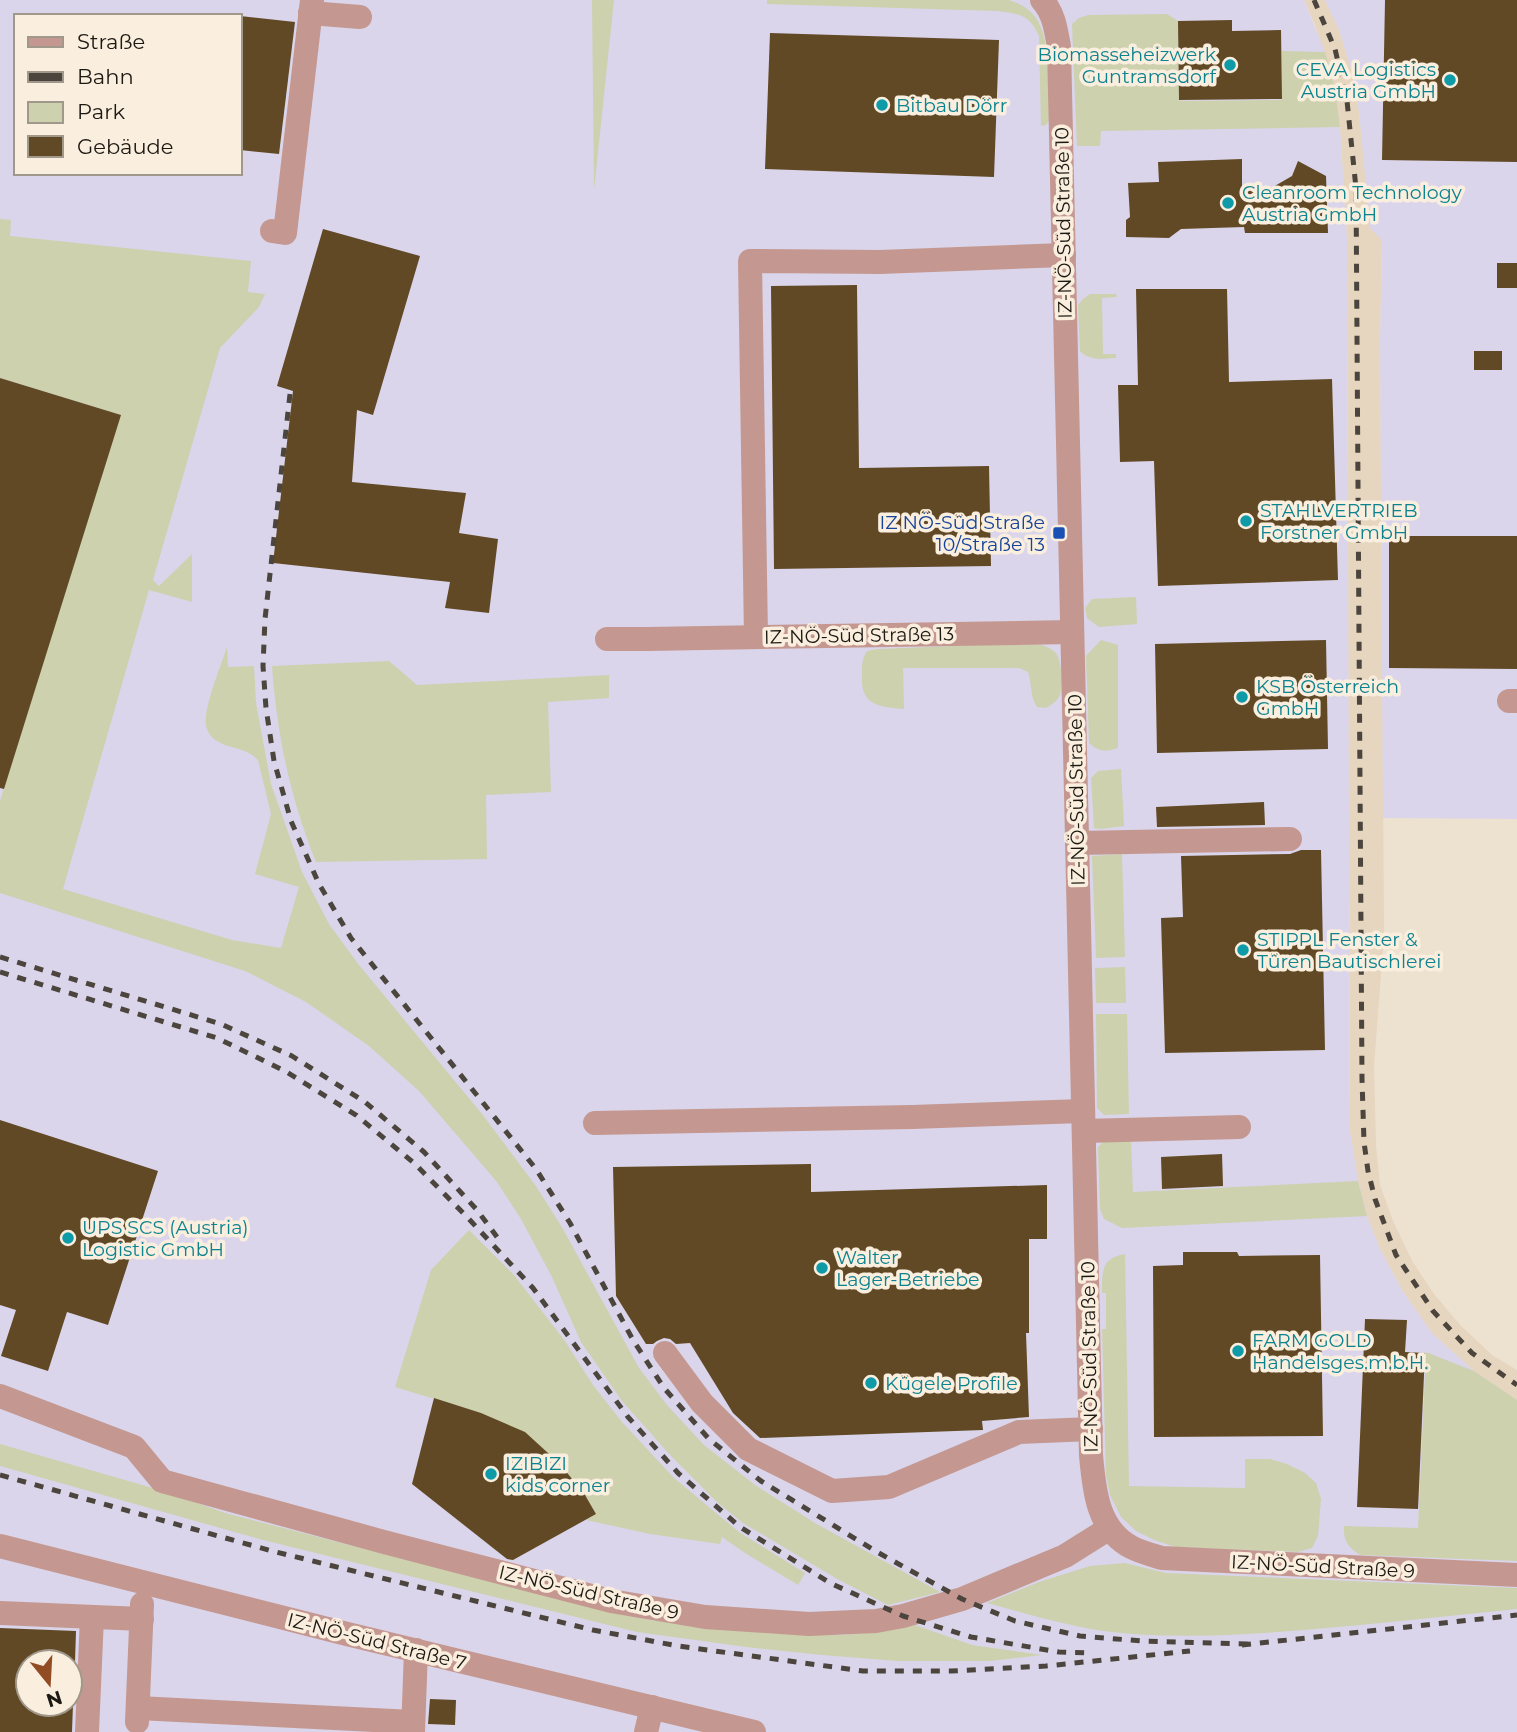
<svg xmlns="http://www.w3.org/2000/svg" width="1517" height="1732" font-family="Montserrat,sans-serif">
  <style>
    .built { fill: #e6d5bf }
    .industrial { fill: #dad5eb; fill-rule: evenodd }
    .green { fill: #cdd1ae }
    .building { fill: #614925 }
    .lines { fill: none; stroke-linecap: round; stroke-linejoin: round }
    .minor { stroke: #c49890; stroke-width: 24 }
    .rail { stroke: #4b453d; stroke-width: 5; stroke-dasharray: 9 9; stroke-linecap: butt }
    .culture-dot { fill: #0f9aa8; stroke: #faeede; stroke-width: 2.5 }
    .transit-dot { fill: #1a4fb4; stroke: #faeede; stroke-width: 2.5 }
    .labels { text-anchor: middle; stroke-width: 7; stroke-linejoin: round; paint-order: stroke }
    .culture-label { font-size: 19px; fill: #0d838f; stroke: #faeede; text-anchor: start }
    .street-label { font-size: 19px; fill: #1c1812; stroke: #faeede }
    .transit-label { font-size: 19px; fill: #164399; stroke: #faeede; text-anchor: end }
  </style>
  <rect width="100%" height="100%" fill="#ede1d0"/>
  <polygon class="built" points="1304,0 1325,0 1339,30 1352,72 1359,112 1364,155 1382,240 1380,339 1384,935 1374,1066 1376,1146 1380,1185 1393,1221 1412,1261 1434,1294 1460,1325 1492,1355 1517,1370 1517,1400 1474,1371 1432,1333 1402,1290 1380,1249 1367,1216 1358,1181 1350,1131 1347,239 1340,127 1335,89 1315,25"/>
  <g class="industrial">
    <path d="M0 0H1304L1325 52 1335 89 1340 127 1347 239 1350 1131 1358 1180 1367 1216 1380 1249 1402 1290 1432 1333 1474 1371 1517 1400V1732H0ZM16 16H240V173H16ZM28 1662H70V1704H28Z"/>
    <polygon points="1325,0 1517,0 1517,819 1383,818 1380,339 1382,240 1370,228 1359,112 1352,72 1339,30"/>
  </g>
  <g class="green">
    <polygon points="592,0 614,0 594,190"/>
    <path d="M767 0H1009C1044 11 1046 38 1048 70 1049 86 1049 103 1050 119L1046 125 1041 126 1039 36C1029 14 1019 14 997 11L767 4Z"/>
    <polygon points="1167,14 1178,21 1179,101 1282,100 1282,51 1325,52 1335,89 1340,127 1101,131 1100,146 1077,146 1072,24 1079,18 1088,15"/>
    <path d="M0 219 11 220 10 236 251 261 248 292 265 294 259 307 220 348 153 580 159 586 192 554V602L149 590 63 889 232 940 281 948 299 887 255 874 271 814 258 760C245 747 233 750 219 742 212 739 208 733 206 726 203 708 221 666 227 647L228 667 254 666 256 703 271 784 302 872 329 924 359 965 482 1114 536 1186 563 1229 639 1368 667 1405 704 1445 755 1485 815 1523 940 1592 888 1605 839 1580 743 1523 718 1503 671 1456 622 1401 581 1342 552 1277 521 1219 497 1182 419 1091 369 1046 306 1002 245 971 0 893V801L120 415 0 378Z"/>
    <path d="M1090 294H1116L1117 297 1102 298 1103 354H1116V358C1102 359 1090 361 1080 351L1078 305 1083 299Z"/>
    <polygon points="1136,597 1137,624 1099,627 1087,618 1085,608 1092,599"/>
    <path d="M1101 640 1118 645V748C1105 752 1099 752 1089 743L1086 656Z"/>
    <path d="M1028 643C1037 644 1047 645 1055 652 1062 659 1064 688 1059 697 1056 702 1051 705 1046 708L1037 707C1030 697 1032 684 1028 672L1019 668H903L904 709C881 707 861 706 862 678 862 668 861 660 867 651L877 649Z"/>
    <path d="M389 661 417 685 609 675V698L548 702 551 792 486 795 487 859 316 862C290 797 277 735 272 666Z"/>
    <polygon points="1121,769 1124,826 1101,829 1094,828 1091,778 1098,771"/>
    <polygon points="1122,854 1125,957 1096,958 1092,856"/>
    <polygon points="1125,967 1126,1003 1096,1003 1095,968"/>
    <polygon points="1096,1014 1127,1014 1129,1114 1104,1115 1097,1108"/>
    <polygon points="1104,1141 1131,1141 1133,1192 1358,1181 1367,1216 1122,1228 1104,1219 1100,1209 1098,1147"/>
    <polygon points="469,1230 514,1275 565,1341 593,1385 622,1422 674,1478 739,1532 805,1573 798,1585 745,1553 722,1537 720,1544 650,1534 586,1520 596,1514 585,1495 481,1413 395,1387 431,1270"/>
    <path d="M1125 1254 1129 1486 1245 1488V1459H1270L1287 1464 1305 1473 1316 1483 1321 1499 1318 1536 1312 1548 1298 1552 1175 1547 1154 1540 1136 1531 1121 1517 1110 1495 1106 1475 1102 1329H1106V1293H1102C1102 1272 1101 1258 1125 1254Z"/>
    <path d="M1426 1352 1474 1371 1517 1400V1561L1360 1555C1348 1547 1343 1541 1344 1526L1418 1528Z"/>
    <polygon points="0,1444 170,1493 225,1513 564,1600 650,1620 711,1628 793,1634 842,1635 878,1632 915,1625 972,1645 1042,1655 990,1661 898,1661 822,1655 746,1647 637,1632 263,1540 0,1466"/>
    <path d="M1125 1563 1166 1573 1517 1588V1609C1446 1616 1375 1624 1304 1630 1241 1635 1176 1639 1112 1632 1070 1627 1028 1614 987 1603L1039 1582 1090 1566Z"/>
  </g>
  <g class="building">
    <polygon points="1385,0 1517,0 1517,162 1382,160"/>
    <polygon points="240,16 295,22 279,154 240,150"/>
    <polygon points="1232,20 1232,31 1281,30 1282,99 1179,100 1178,21"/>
    <polygon points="770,33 999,40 994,177 765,169"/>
    <polygon points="1242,159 1242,188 1273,187 1292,176 1298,161 1326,176 1328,233 1245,233 1244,227 1181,229 1169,238 1126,237 1126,220 1130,217 1128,183 1159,182 1158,162"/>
    <polygon points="323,229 420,256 373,415 357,410 352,482 466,493 459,533 498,539 489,613 445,608 450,582 273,563 293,391 277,386"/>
    <rect x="1497" y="263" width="20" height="25"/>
    <polygon points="857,285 859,468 989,466 991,566 774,569 771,286"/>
    <polygon points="1136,289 1227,289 1229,382 1332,379 1338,580 1158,586 1154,461 1120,462 1118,385 1138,385"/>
    <rect x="1474" y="351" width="28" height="19"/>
    <polygon points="0,378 121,415 4,789 0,788"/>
    <polygon points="1389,536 1517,536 1517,669 1389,668"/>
    <polygon points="1326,640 1328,749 1157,753 1155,644"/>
    <polygon points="1264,802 1265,825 1157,827 1156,807"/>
    <polygon points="1301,850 1321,850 1325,1050 1165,1053 1161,918 1183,917 1181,856 1290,854"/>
    <polygon points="0,1120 158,1171 108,1325 67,1312 48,1371 1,1356 16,1310 0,1305"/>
    <polygon points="1222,1154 1223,1186 1162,1189 1161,1157"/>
    <polygon points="811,1164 811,1192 1047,1185 1047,1239 1029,1239 1029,1333 1026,1333 1029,1417 982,1421 983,1430 760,1438 733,1413 690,1343 676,1344 670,1339 664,1338 657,1341 653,1344 646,1344 616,1296 613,1167"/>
    <polygon points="1183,1252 1237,1252 1239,1256 1320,1255 1323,1436 1154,1437 1153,1266 1183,1265"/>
    <polygon points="1365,1319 1407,1320 1405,1352 1425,1353 1418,1509 1357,1507"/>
    <polygon points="434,1398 481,1413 525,1432 560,1464 585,1495 596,1514 513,1560 507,1559 412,1484"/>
    <polygon points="0,1628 76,1631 75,1662 28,1662 28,1704 73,1704 72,1732 0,1732"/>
    <polygon points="430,1699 456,1700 455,1725 428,1724"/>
  </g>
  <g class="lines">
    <g class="minor">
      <path d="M1042 0C1054 13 1056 30 1059 47L1091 1455C1094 1489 1097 1529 1131 1547 1140 1552 1152 1555 1162 1558L1517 1575"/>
      <polyline points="310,13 360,17"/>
      <polyline points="272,231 285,233 312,0"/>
      <polyline points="756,637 750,261 880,262 1064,255"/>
      <polyline points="607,639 647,639 1072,632"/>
      <polyline points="1509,701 1517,701"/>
      <polyline points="1077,843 1290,839"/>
      <polyline points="595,1123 912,1117 1083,1111"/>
      <polyline points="1084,1131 1239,1127"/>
      <polyline points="665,1353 702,1403 748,1449 832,1491 889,1487 1019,1432 1091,1429"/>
      <polyline points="0,1396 134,1447 162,1481 384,1542 611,1601 705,1617 809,1624 876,1621 903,1616 962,1599 1065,1556 1108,1529"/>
      <polyline points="0,1546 347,1634 754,1732"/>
      <polyline points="0,1613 142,1619"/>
      <polyline points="138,1708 413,1722"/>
      <polyline points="137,1722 142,1604"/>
      <polyline points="87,1732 92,1617"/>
      <polyline points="413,1732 416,1650"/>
      <polyline points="646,1732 652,1707"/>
    </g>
    <g class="rail">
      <polyline points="1314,0 1335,49 1347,101 1356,188 1362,1079 1364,1142 1368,1171 1375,1199 1396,1255 1433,1311 1472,1353 1517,1385"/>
      <polyline points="290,394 265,619 263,666 266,708 274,761 291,821 319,884 351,938 536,1169 570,1223 633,1340 664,1388 709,1439 761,1481 877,1552 962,1599 1015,1621 1080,1636 1142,1641 1250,1644"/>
      <polyline points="0,957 221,1024 292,1056 365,1102 424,1152 477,1210 497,1237"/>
      <polyline points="0,972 217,1038 285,1071 356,1115 414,1163 468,1218 533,1288 628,1417 678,1473 740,1527 830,1583 903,1616 971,1637 1059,1652 1092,1653"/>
      <polyline points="0,1475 272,1551 593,1630 678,1646 863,1671 951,1671 1046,1666 1190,1651"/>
      <polyline points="1242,1645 1517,1615"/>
    </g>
  </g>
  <g class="culture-dot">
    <circle cx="1230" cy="65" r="7"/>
    <circle cx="1450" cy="80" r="7"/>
    <circle cx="882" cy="105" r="7"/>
    <circle cx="1228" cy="203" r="7"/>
    <circle cx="1246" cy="521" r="7"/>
    <circle cx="1242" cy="697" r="7"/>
    <circle cx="1243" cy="950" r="7"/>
    <circle cx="68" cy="1238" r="7"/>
    <circle cx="822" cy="1268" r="7"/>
    <circle cx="1238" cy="1351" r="7"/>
    <circle cx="871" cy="1383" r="7"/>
    <circle cx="491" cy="1474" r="7"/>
  </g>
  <rect class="transit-dot" x="1052" y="526" width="14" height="14" rx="3.5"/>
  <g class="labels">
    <g class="culture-label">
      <text x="1216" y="61" text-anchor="end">Biomasseheizwerk<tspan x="1216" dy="22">Guntramsdorf</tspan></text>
      <text x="1436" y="76" text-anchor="end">CEVA Logistics<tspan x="1436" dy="22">Austria GmbH</tspan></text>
      <text x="896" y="112">Bitbau Dörr</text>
      <text x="1242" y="199">Cleanroom Technology<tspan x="1242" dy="22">Austria GmbH</tspan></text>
      <text x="1260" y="517">STAHLVERTRIEB<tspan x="1260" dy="22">Forstner GmbH</tspan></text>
      <text x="1256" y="693">KSB Österreich<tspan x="1256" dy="22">GmbH</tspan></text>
      <text x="1257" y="946">STIPPL Fenster &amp;<tspan x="1257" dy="22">Türen Bautischlerei</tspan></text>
      <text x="82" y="1234">UPS SCS (Austria)<tspan x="82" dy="22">Logistic GmbH</tspan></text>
      <text x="836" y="1264">Walter<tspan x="836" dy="22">Lager-Betriebe</tspan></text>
      <text x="1252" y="1347">FARM GOLD<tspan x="1252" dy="22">Handelsges.m.b.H.</tspan></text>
      <text x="885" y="1390">Kügele Profile</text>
      <text x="505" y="1470">IZIBIZI<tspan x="505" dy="22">kids corner</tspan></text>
    </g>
    <g class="street-label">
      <text transform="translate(1063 223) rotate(-91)" y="7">IZ-NÖ-Süd Straße 10</text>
      <text transform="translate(859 635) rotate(-1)" y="7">IZ-NÖ-Süd Straße 13</text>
      <text transform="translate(1076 790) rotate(-91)" y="7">IZ-NÖ-Süd Straße 10</text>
      <text transform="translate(1089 1357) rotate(-91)" y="7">IZ-NÖ-Süd Straße 10</text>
      <text transform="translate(1323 1566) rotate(3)" y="7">IZ-NÖ-Süd Straße 9</text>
      <text transform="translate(589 1592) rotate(13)" y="7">IZ-NÖ-Süd Straße 9</text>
      <text transform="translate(377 1641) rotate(14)" y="7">IZ-NÖ-Süd Straße 7</text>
    </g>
    <g class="transit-label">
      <text x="1045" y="529">IZ NÖ-Süd Straße<tspan x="1045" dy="22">10/Straße 13</tspan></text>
    </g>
  </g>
  <rect x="14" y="14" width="228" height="161" fill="#faeede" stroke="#a1988c" stroke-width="2"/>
  <rect x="28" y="37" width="35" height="10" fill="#c49890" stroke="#a1988c" stroke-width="2"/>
  <text x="77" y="49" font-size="21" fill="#1c1812">Straße</text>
  <rect x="28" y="72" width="35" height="10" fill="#4b453d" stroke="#a1988c" stroke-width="2"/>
  <text x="77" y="84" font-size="21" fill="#1c1812">Bahn</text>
  <rect x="28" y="102" width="35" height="21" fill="#cdd1ae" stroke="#a1988c" stroke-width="2"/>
  <text x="77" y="119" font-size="21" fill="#1c1812">Park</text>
  <rect x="28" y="136" width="35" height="21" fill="#614925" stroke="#a1988c" stroke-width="2"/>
  <text x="77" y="154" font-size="21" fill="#1c1812">Gebäude</text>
  <g transform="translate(49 1683) rotate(162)"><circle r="33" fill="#faeede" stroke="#a1988c" stroke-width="2"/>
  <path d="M0-5L12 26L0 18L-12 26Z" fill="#914c23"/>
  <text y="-10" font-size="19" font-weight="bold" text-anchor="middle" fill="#1c1812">N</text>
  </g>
</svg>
